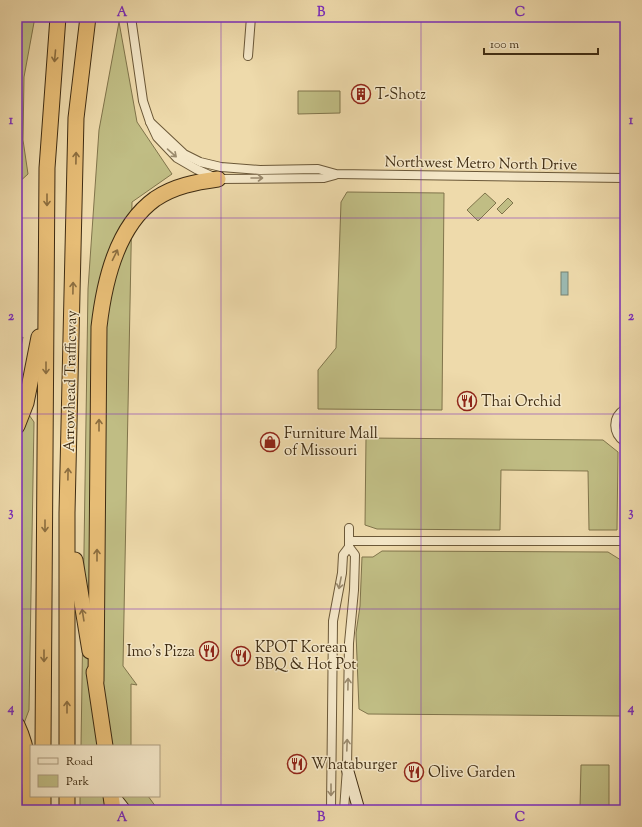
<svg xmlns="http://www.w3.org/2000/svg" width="642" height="827" font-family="'Sorts Mill Goudy',serif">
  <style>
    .green { fill: #c0bd84; stroke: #80744b }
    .water { fill: #9bb9b1; stroke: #768171 }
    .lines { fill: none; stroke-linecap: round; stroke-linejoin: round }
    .minor-casing { stroke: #6b5838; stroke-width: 10 }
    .secondary-casing { stroke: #3f2c12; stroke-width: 13 }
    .motorway-casing { stroke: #3f2c12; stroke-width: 17 }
    .minor { stroke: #f4e7c8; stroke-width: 8 }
    .secondary { stroke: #f4e7c8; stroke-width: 11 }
    .motorway { stroke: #e7bd76; stroke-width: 15 }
    .oneway { stroke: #8b6d3f }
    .oneway2 { stroke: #9a8a6d }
    .grid { fill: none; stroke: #7b2cbf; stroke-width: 1; stroke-opacity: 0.55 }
    .labels { text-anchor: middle; stroke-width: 3; stroke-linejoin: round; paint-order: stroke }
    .poi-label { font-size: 15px; fill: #3f2c12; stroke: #f4e7c8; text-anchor: start }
    .street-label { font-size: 15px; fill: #3f2c12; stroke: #f4e7c8 }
    .neatline { fill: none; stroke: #7b2cbf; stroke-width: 1.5 }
    .grid-label { font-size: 13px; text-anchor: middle; font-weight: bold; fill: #7b2cbf }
  </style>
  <rect width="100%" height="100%" fill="#eedaab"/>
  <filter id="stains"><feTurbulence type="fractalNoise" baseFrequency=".005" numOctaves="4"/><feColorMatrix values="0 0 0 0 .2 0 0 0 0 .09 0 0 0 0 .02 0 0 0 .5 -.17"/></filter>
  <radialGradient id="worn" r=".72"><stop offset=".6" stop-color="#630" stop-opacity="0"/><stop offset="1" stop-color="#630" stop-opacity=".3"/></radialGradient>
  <g class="green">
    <polygon points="17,17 35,17 24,77 23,140 28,174 17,184"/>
    <polygon points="119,22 137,122 172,174 132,202 123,666 137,685 131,684 131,746 81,746 88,289 99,130"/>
    <polygon points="298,91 340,91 340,113 298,114"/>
    <polygon points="347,192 444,193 442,410 318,409 318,370 336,348 341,202"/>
    <polygon points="485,193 496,203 478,221 467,210"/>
    <polygon points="508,198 513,203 502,214 497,209"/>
    <polygon points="23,337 17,367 17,341"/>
    <polygon points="17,398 34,422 29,710 17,742"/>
    <polygon points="366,438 603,440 618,452 617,530 589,530 588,471 501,470 500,530 377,529 365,525"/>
    <polygon points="382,551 608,552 624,562 623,716 368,714 359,709 356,633 360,606 362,557 373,557"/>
    <polygon points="581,765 609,765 609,808 580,808"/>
    <polygon points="80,796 148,796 156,807 80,806"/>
  </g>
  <rect class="water" x="561" y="272" width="7" height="23"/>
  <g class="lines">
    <g class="minor-casing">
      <g id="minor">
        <polyline points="131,17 143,101 150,122 157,137 177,158 196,169 218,179 324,178 335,175"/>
        <polyline points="248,56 251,17"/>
        <polyline points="150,122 184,154 200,162 221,167 260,170 318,169 336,174 625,178"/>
        <path d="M625 409C612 417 612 433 625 442"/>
        <polyline points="349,541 625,541"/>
        <polyline points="331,810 333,621 342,573 343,555 349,547"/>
        <polyline points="344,810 347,768 349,643 354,590 355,555 349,547 349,528"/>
      </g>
    </g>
    <g class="secondary-casing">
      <g id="secondary">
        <polyline points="347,768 359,810"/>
        <polyline points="114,796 125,810"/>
      </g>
    </g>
    <g class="motorway-casing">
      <g id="motorway">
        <polyline points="17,426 26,403 39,337"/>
        <polyline points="75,560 90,651"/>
        <polyline points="94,672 105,746"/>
        <path d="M96 681 99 327C104 283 116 227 155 199 174 186 196 182 218 179"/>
        <path d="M17 725C30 752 30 781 30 810"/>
        <polyline points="43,746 47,168 58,17"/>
        <polyline points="67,746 67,513 76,118 88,17"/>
        <polyline points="111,796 113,810"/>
        <polyline points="43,810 43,796"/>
        <polyline points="67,810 67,796"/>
      </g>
    </g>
    <use href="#minor" class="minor"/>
    <use href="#secondary" class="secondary"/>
    <use href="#motorway" class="motorway"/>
  </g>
  <defs><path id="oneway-shaft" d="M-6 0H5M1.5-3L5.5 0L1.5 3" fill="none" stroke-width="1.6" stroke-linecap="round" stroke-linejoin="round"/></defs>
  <g class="oneway">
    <use href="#oneway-shaft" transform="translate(55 56) rotate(95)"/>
    <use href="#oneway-shaft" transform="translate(76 158) rotate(-89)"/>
    <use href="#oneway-shaft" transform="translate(47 200) rotate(90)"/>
    <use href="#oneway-shaft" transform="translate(115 255) rotate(-64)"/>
    <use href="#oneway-shaft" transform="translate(73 288) rotate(-89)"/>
    <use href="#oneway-shaft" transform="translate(46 368) rotate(90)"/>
    <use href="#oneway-shaft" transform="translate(99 425) rotate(-90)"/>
    <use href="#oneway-shaft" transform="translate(68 474) rotate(-89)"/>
    <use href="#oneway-shaft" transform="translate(45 526) rotate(90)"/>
    <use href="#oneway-shaft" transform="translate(97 555) rotate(-90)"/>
    <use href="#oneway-shaft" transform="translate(83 615) rotate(-99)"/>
    <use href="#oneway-shaft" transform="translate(44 656) rotate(90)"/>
    <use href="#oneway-shaft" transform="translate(67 707) rotate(-90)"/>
  </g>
  <g class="oneway2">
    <use href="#oneway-shaft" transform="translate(172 153) rotate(41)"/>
    <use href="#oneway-shaft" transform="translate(257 178)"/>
    <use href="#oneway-shaft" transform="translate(340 583) rotate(101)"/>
    <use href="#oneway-shaft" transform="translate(348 684) rotate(-89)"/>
    <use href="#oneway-shaft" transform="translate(347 745) rotate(-88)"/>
    <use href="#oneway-shaft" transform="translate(331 790) rotate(90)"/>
  </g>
  <path class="grid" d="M221 17V810M421 17V810M17 218H625M17 414H625M17 609H625"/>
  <defs>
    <g id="building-ring" transform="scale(1)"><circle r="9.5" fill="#f4e7c8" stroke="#8f2418" stroke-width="1.5"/><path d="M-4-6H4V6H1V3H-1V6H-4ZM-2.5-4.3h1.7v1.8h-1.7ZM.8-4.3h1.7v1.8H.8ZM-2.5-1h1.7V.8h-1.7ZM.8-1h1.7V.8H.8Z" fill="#8f2418"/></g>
    <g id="restaurant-ring" transform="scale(1)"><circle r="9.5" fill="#f4e7c8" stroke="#8f2418" stroke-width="1.5"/><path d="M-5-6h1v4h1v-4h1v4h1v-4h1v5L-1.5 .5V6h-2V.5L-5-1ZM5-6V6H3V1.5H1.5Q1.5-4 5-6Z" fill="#8f2418"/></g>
    <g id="shop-ring" transform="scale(1)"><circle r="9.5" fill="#f4e7c8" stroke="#8f2418" stroke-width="1.5"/><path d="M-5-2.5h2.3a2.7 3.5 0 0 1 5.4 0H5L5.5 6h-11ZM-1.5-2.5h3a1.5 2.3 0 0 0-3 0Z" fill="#8f2418"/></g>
  </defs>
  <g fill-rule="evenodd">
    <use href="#building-ring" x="361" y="94"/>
    <use href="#restaurant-ring" x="467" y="401"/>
    <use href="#shop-ring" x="270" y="442"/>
    <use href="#restaurant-ring" x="209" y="651"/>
    <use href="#restaurant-ring" x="241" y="656"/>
    <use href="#restaurant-ring" x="297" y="764"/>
    <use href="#restaurant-ring" x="414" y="772"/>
  </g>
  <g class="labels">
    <g class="poi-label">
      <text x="375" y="99">T-Shotz</text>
      <text x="481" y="406">Thai Orchid</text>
      <text x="284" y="438">Furniture Mall<tspan x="284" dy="17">of Missouri</tspan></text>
      <text x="255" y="652">KPOT Korean<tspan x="255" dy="17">BBQ &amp; Hot Pot</tspan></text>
      <text x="195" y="656" text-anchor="end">Imo's Pizza</text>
      <text x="311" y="769">Whataburger</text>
      <text x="428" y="777">Olive Garden</text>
    </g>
    <g class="street-label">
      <text transform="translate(481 163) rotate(1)" y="5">Northwest Metro North Drive</text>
      <text transform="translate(70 381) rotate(-89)" y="5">Arrowhead Trafficway</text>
    </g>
  </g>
  <rect width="642" height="827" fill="none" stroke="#eedaab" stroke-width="44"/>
  <rect x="30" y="745" width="130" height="52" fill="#f4e7c8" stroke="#ac9c7f"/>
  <rect x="38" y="758" width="20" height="6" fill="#f4e7c8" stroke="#ac9c7f"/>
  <text x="66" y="765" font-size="12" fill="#3f2c12">Road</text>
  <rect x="38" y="775" width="20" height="12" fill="#c0bd84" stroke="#ac9c7f"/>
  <text x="66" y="785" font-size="12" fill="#3f2c12">Park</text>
  <path d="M484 48v6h114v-6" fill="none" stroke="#3f2c12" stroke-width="2"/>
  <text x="490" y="48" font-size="12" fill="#3f2c12" stroke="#f4e7c8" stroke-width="3" paint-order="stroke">100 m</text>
  <rect x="22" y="22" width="598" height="783" class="neatline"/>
  <g class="grid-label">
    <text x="122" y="16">A</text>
    <text x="321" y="16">B</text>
    <text x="520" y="16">C</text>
    <text x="11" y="124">1</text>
    <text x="631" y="124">1</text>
    <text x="11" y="320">2</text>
    <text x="631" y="320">2</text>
    <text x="11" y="516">3</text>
    <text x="631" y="516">3</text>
    <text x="11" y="712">4</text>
    <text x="631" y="712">4</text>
    <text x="122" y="821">A</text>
    <text x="321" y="821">B</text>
    <text x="520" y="821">C</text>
  </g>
  <rect width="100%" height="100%" filter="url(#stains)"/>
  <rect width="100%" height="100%" fill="url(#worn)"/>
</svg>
